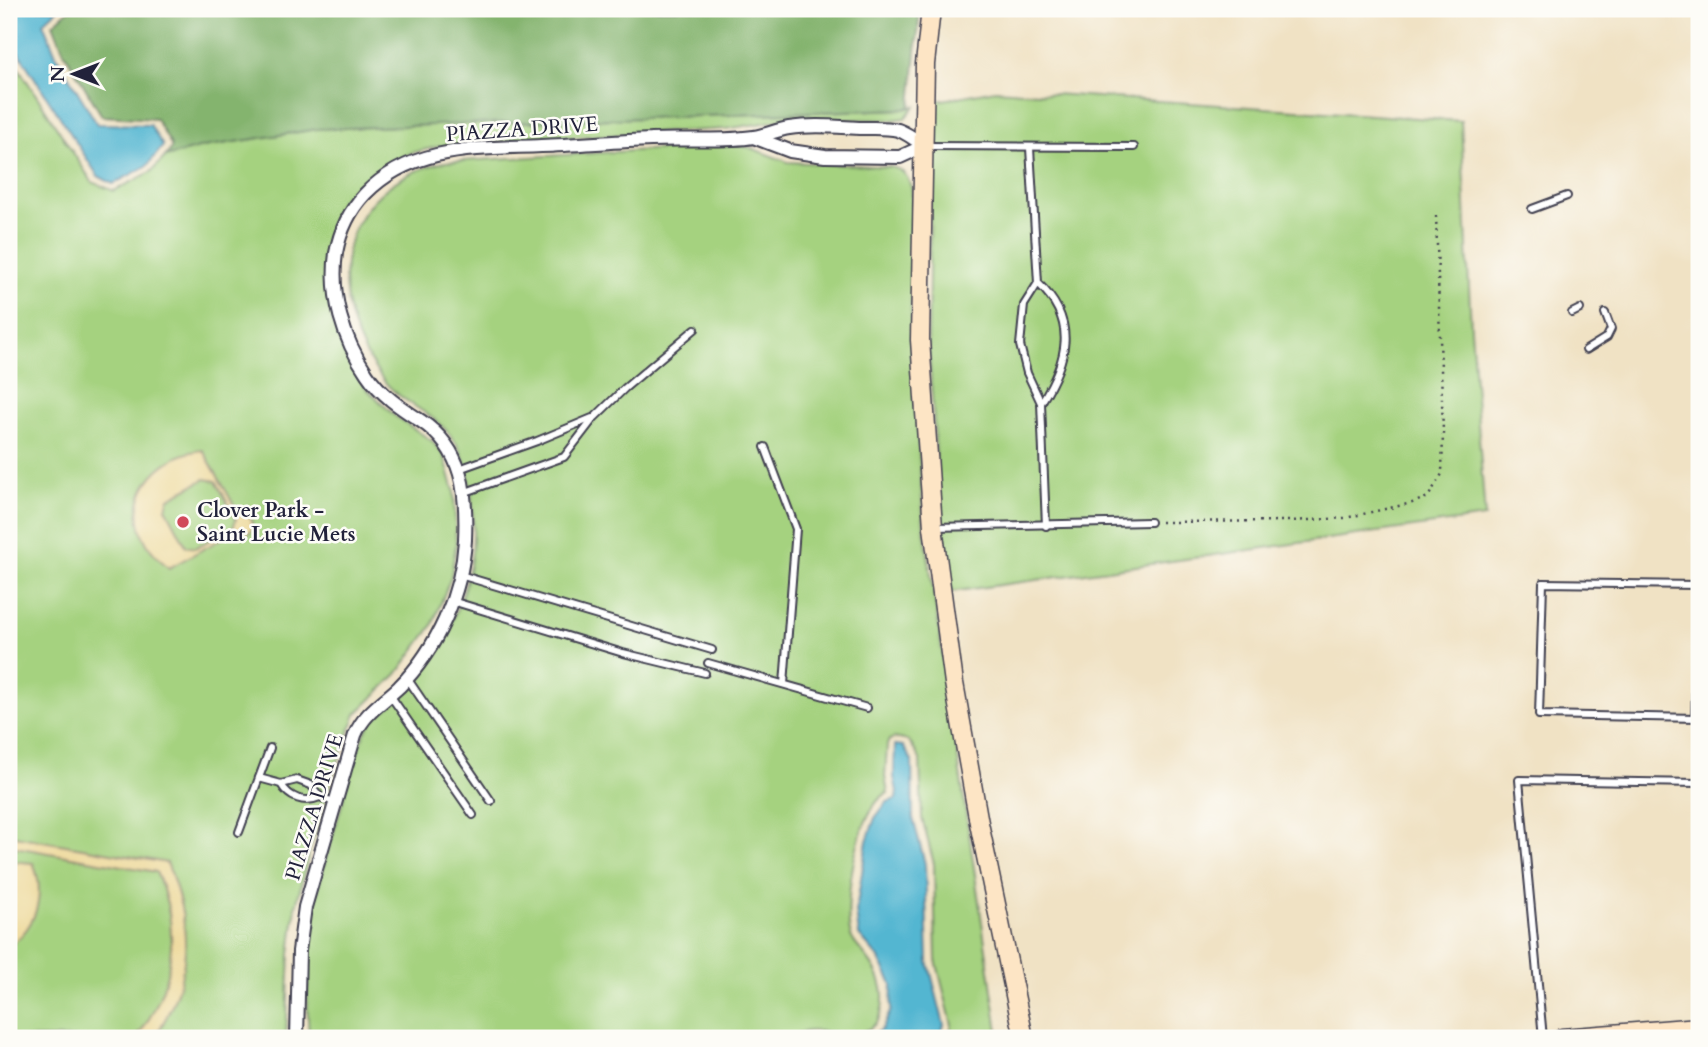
<svg xmlns="http://www.w3.org/2000/svg" width="1708" height="1047" font-family="Cardo,serif">
  <style>
    .green { fill: #a5d27f; stroke: #647a5d; stroke-width: 2 }
    .forest { fill: #84b46e; stroke: #536b54; stroke-width: 2 }
    .sand { fill: #eeda9e; stroke: #887e6c; stroke-width: 2; fill-rule: evenodd }
    .water { fill: #52b6d1; stroke: #3a6c86; stroke-width: 2 }
    .lines { fill: none; stroke-linecap: round; stroke-linejoin: round }
    .lane-casing { stroke: #413f50; stroke-width: 10 }
    .street-casing { stroke: #413f50; stroke-width: 16 }
    .secondary-casing { stroke: #413f50; stroke-width: 21 }
    .path { stroke: #413f50; stroke-width: 2.5; stroke-dasharray: 2 5; stroke-linecap: butt }
    .lane { stroke: #fff; stroke-width: 6 }
    .street { stroke: #fff; stroke-width: 12 }
    .secondary { stroke: #fde5c5; stroke-width: 18 }
    .poi-dot { fill: #d1495b; stroke: #fdfcf7; stroke-width: 2.5 }
    .labels { text-anchor: middle; stroke-width: 5; stroke-linejoin: round; paint-order: stroke }
    .street-label { font-size: 21px; fill: #22223b; stroke: #fdfcf7 }
    .poi-label { font-size: 21px; font-weight: bold; fill: #22223b; stroke: #fdfcf7; text-anchor: start }
  </style>
  <rect width="100%" height="100%" fill="#fdfcf7"/>
  <filter id="ink" filterUnits="userSpaceOnUse"><feTurbulence type="fractalNoise" baseFrequency=".0143" numOctaves="2"/><feDisplacementMap in="SourceGraphic" scale="14" xChannelSelector="R" yChannelSelector="G"/><feConvolveMatrix kernelMatrix="1 2 1 2 8 2 1 2 1" color-interpolation-filters="sRGB"/></filter>
  <filter id="wash" filterUnits="userSpaceOnUse"><feTurbulence type="fractalNoise" baseFrequency=".00686" numOctaves="4" result="noise"/><feDisplacementMap in="SourceGraphic" scale="28" xChannelSelector="R" yChannelSelector="G"/><feGaussianBlur stdDeviation="1.57" result="paint"/><feColorMatrix in="noise" values="0 0 0 0 0 0 0 0 0 0 0 0 0 0 0 0 0 1.4 0 .05"/><feComposite in="paint" operator="in"/></filter>
  <g filter="url(#wash)">
    <rect width="100%" height="100%" fill="#f0e2c4"/>
    <g class="green">
      <polygon points="9,53 92,182 114,191 151,172 165,157 203,147 318,129 905,109 915,106 905,118 892,120 794,118 726,129 501,141 436,147 411,153 389,164 365,183 342,211 329,242 326,258 327,289 333,324 348,359 366,388 395,416 432,441 444,455 454,491 456,544 451,577 432,626 397,674 356,714 334,772 309,853 296,906 290,954 286,1038 9,1038"/>
      <polygon points="995,90 1461,121 1471,329 1485,517 950,592 941,527 928,339 932,102"/>
      <path d="M732 145 748 147 788 162 891 167C905 170 909 178 912 191L911 331 924 528 999 1038H948L952 1025 936 960 934 864 922 818 920 759 909 741 894 738 889 740 887 745 885 777 888 793C857 805 842 907 851 936 853 942 859 948 863 953 875 967 884 982 883 1000 883 1008 880 1019 874 1025 847 1047 819 1019 789 1038H309C306 996 307 954 314 912 319 875 332 840 342 804 349 780 355 751 367 729 376 713 394 706 406 693 412 687 416 679 421 672 454 628 476 575 473 520 472 494 470 465 456 443 435 410 402 406 381 377 320 296 334 186 445 162Z"/>
    </g>
    <polygon class="forest" points="70,9 920,9 911,106 905,109 318,129 203,147 165,157 171,149 171,145 156,119 102,116 64,52 53,24"/>
    <g class="sand">
      <path d="M203 450 239 514 251 517 253 529 244 537 232 533 169 568C160 560 152 553 147 544 121 499 157 454 203 450ZM205 479 216 481 236 519 233 528 195 548 186 546 166 508 169 498Z"/>
      <path d="M9 835 167 863C193 926 193 980 154 1038H136C174 989 182 928 156 872L9 846Z"/>
      <path d="M9 861 33 863C46 894 37 927 9 946Z"/>
    </g>
    <g class="water">
      <polygon points="9,9 58,9 43,23 56,55 97,124 150,125 163,146 147,166 113,184 98,176 9,38"/>
      <polygon points="895,745 903,746 912,761 913,818 925,864 928,961 944,1025 939,1038 867,1038 882,1029 891,1010 892,984 878,957 859,935 856,911 867,841 875,818 887,802 896,799 897,791 894,777"/>
    </g>
  </g>
  <g filter="url(#ink)">
    <g class="lines">
      <g class="lane-casing">
        <g id="lane">
          <polyline points="926,146 1134,147"/>
          <polyline points="1030,148 1038,283"/>
          <polyline points="1532,209 1567,196"/>
          <polyline points="1572,313 1580,309"/>
          <polyline points="1586,350 1607,337 1611,329 1605,313"/>
          <path d="M1041 403C1068 360 1078 321 1038 283L1024 305 1020 345 1027 373 1041 403 1046 526"/>
          <polyline points="765,447 796,529 784,684"/>
          <polyline points="459,469 537,441 592,418"/>
          <polyline points="463,493 564,457 594,418 625,388 695,329"/>
          <polyline points="935,527 1150,522"/>
          <polyline points="460,575 712,650"/>
          <polyline points="1699,585 1543,583 1539,715 1699,718"/>
          <polyline points="452,601 623,653 705,673"/>
          <polyline points="708,663 867,708"/>
          <polyline points="407,678 491,801"/>
          <polyline points="390,695 473,815"/>
          <polyline points="1695,718 1698,585"/>
          <polyline points="259,778 281,784 297,780 311,785 320,797 334,802"/>
          <path d="M281 784C289 798 304 804 320 797"/>
          <polyline points="239,832 270,748"/>
          <polyline points="1543,1038 1519,780 1699,783"/>
        </g>
      </g>
      <g class="street-casing">
        <path id="street" d="M297 1038 299 951 305 907 355 735C364 713 382 703 399 687 437 649 462 593 465 540 467 493 464 450 421 421 401 408 381 395 367 374 343 339 330 295 336 253 340 231 350 210 365 194 412 145 479 149 541 146 578 145 614 141 651 140 684 138 721 142 754 137 766 135 777 130 789 128 813 124 838 127 862 128 873 128 887 127 898 130 907 133 916 140 924 146L900 157 825 156 790 151 753 137"/>
      </g>
      <g class="secondary-casing">
        <g id="secondary">
          <polyline points="931,9 925,64 920,340 933,527 954,683 979,823 1024,1038"/>
          <polyline points="1562,1038 1699,1027"/>
        </g>
      </g>
      <polyline class="path" points="1161,522 1290,521 1345,518 1412,503 1428,497 1442,474 1443,432 1436,214"/>
      <use href="#lane" class="lane"/>
      <use href="#street" class="street"/>
      <use href="#secondary" class="secondary"/>
    </g>
  </g>
  <circle class="poi-dot" cx="183" cy="522" r="7"/>
  <g class="labels">
    <g class="street-label">
      <text transform="translate(522 129) rotate(-4)" y="7">PIAZZA DRIVE</text>
      <text transform="translate(314 807) rotate(-73)" y="7">PIAZZA DRIVE</text>
    </g>
    <g class="poi-label">
      <text x="197" y="517">Clover Park -<tspan x="197" dy="24">Saint Lucie Mets</tspan></text>
    </g>
  </g>
  <rect width="1708" height="1047" fill="none" stroke="#fdfcf7" stroke-width="35"/>
  <g transform="translate(74 74) rotate(270)" stroke="#fdfcf7" stroke-width="5" paint-order="stroke">
  <path d="M0-5L12 26L0 18L-12 26Z" fill="#22223b"/>
  <text y="-10" font-size="19" font-weight="bold" text-anchor="middle" fill="#22223b">N</text>
  </g>
</svg>
